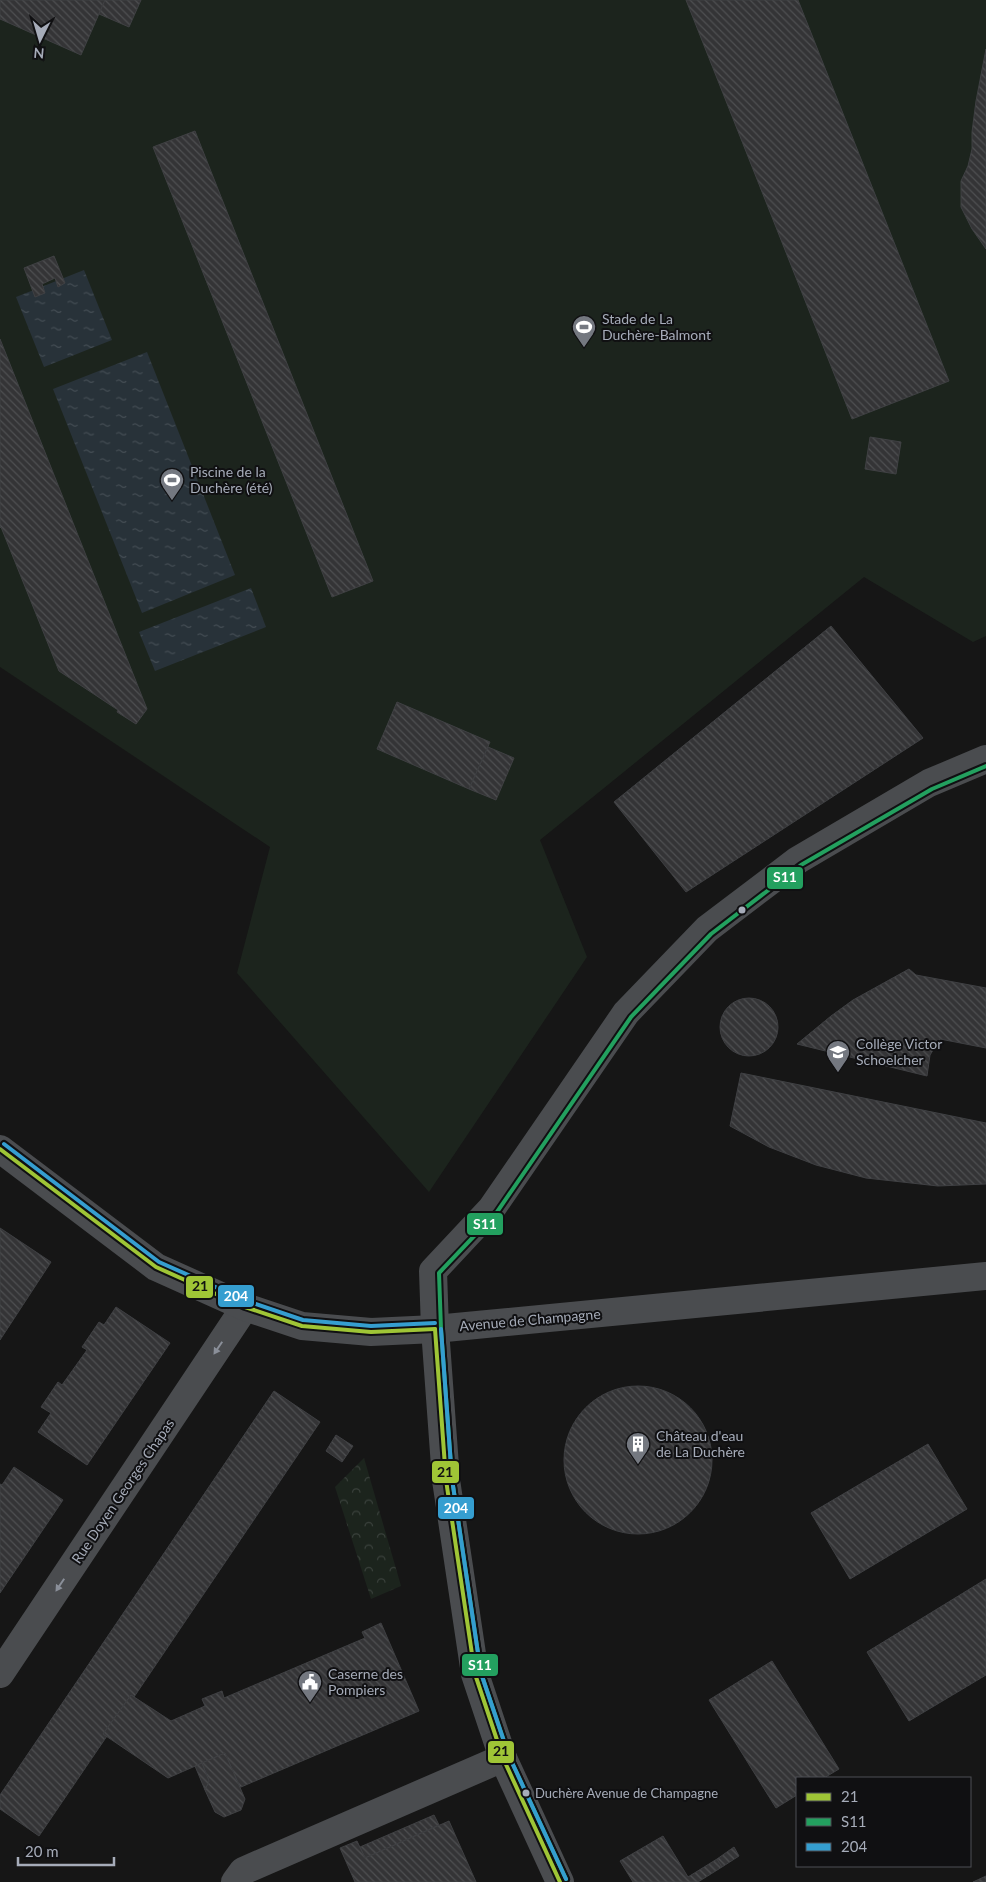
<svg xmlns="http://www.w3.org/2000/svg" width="986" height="1882" font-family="Lato,sans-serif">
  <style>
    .green { fill: #1c241d }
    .park { fill: url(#park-crowns) }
    .water { fill: url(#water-ripples) }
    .building { fill: url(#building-back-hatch); stroke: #3f4043 }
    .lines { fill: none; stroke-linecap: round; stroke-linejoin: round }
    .minor { stroke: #4a4c4f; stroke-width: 28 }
    .tertiary { stroke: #4a4c4f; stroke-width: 28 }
    .bus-1-casing { stroke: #101012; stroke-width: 8 }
    .bus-2-casing { stroke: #101012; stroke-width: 8 }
    .bus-3-casing { stroke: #101012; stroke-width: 8 }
    .bus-1 { stroke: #9fc536; stroke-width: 4 }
    .bus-2 { stroke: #23a05f; stroke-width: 4 }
    .bus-3 { stroke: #359ed0; stroke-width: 4 }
    .oneway { fill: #8a8f99 }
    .bus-dot { fill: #a6acb9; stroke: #101012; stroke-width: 2 }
    .labels { text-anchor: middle; stroke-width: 4; stroke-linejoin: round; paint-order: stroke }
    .bus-label { font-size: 13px; fill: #a6acb9; stroke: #101012; text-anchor: start }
    .poi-label { font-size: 14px; fill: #a6acb9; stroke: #101012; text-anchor: start }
    .street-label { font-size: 14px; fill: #a6acb9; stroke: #101012 }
    .line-badge { stroke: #101012; stroke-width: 2 }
    .badge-label { font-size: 14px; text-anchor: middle; font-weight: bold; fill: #fff }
    .pale-badge-label { font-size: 14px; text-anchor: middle; font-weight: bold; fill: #111 }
  </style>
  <defs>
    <pattern id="park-crowns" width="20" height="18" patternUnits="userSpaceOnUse" patternTransform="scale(1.25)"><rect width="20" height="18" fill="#1c241d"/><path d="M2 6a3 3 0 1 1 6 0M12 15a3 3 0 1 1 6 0" fill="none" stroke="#3a413c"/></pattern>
    <pattern id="water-ripples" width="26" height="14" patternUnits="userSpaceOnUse" patternTransform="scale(1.25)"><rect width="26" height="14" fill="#283239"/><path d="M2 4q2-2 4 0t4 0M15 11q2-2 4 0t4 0" fill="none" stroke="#444d54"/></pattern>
    <pattern id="building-back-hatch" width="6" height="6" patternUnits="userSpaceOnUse" patternTransform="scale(1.25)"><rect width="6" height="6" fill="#343436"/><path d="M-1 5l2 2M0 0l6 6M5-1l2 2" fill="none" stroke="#4e4f51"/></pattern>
  </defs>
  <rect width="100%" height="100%" fill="#161616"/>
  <polygon class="green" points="0,0 986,0 986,636 973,642 864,577 540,840 587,957 429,1192 237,973 270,847 0,667"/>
  <polygon class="park" points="364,1458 401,1586 371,1599 335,1487"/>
  <g class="water">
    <polygon points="84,270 112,340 44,367 16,297"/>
    <polygon points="147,352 235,575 142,613 53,389"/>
    <polygon points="251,588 266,627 155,671 139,632"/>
  </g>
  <g class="building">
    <polygon points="0,0 105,0 81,55 0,19"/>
    <polygon points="105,0 141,0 129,27 99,14"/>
    <polygon points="686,0 798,0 949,381 852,419"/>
    <polygon points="986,49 986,249 972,229 961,207 961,181 968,166 972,149 972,132 976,101"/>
    <polygon points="195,131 373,581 332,597 153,147"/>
    <polygon points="54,256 65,283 58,287 55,278 42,284 45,293 35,297 24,268"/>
    <polygon points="0,339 147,709 136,724 117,712 118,710 59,671 1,527 0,528"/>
    <polygon points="870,437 901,442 896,474 865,469"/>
    <polygon points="831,626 923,738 686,892 614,802"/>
    <polygon points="397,702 490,742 469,789 377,749"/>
    <polygon points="488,747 514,758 496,800 469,789"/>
    <polygon points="909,969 916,975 986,988 986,1048 940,1039 930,1055 927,1076 797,1044 831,1016 853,1000"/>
    <circle cx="749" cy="1027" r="29"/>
    <polygon points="741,1073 986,1123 986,1184 938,1186 866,1178 816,1165 769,1147 730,1126"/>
    <polygon points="0,1228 51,1262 0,1340"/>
    <polygon points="116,1307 170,1343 87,1465 38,1432 51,1413 41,1407 58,1382 62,1385 87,1350 82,1347 99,1322 104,1325"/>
    <circle cx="638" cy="1460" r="74"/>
    <polygon points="274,1391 320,1422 134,1697 131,1695 103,1734 107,1736 39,1836 0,1809 0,1795"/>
    <polygon points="336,1435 353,1446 342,1462 326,1451"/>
    <polygon points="928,1444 967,1509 850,1579 811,1513"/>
    <polygon points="14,1467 63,1500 0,1593 0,1484 2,1485"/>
    <polygon points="986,1579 986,1675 909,1721 867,1652"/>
    <polygon points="381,1623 419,1711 241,1787 240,1787 225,1753 168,1778 103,1734 131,1695 171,1721 205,1706 202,1699 222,1691 224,1698 365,1638 362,1632"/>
    <polygon points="772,1661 839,1769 824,1778 797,1778 797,1795 776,1808 709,1700"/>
    <polygon points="225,1753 245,1799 241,1810 224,1817 215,1812 205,1790 209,1781 202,1763"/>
    <polygon points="202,1763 209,1781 205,1790 195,1766"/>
    <polygon points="434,1815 439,1825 365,1858 360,1847"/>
    <polygon points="449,1821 476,1882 355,1882 340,1848 357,1841 365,1858"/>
    <polygon points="663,1836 688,1877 717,1859 722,1867 698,1882 633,1882 620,1861"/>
    <polygon points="734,1847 739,1856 722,1867 717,1859"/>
    <polygon points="986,1876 986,1882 973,1882"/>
  </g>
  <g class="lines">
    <g class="minor">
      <polyline points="0,1674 245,1307"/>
      <polyline points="235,1882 243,1871 503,1758"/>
    </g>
    <g class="tertiary">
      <polyline points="0,1149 156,1267 245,1307 302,1326 371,1332 435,1329 986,1276"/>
      <polyline points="560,1882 503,1758 475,1674 446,1480 435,1329 433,1271 492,1208 626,1013 707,929 798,860 929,783 986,759"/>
    </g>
    <g class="bus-1-casing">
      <g id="bus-1">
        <polyline points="0,1149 156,1267 245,1307 302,1326 371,1332 435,1329"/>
        <polyline points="435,1329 446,1480 475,1674 503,1758 560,1882"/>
      </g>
    </g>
    <g class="bus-2-casing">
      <polyline id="bus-2" points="566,1879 509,1756 481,1673 452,1479 441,1329 439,1273 497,1212 631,1017 711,934 801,865 932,789 986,766"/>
    </g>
    <g class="bus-3-casing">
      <g id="bus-3">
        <polyline points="4,1144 159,1262 247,1301 303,1320 371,1326 435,1323"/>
        <polyline points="441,1329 452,1479 481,1673 509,1756 566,1879"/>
      </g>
    </g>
    <use href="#bus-1" class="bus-1"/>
    <use href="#bus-2" class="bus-2"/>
    <use href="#bus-3" class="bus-3"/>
  </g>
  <defs><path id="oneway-solid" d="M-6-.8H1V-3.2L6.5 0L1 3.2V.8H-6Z" transform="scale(1.25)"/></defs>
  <g class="oneway">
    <use href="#oneway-solid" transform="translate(218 1348) rotate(124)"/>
    <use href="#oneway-solid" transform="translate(60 1585) rotate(124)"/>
  </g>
  <defs>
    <g id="stadium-pin" transform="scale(1.25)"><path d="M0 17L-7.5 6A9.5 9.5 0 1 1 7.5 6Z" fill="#747880" stroke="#101012"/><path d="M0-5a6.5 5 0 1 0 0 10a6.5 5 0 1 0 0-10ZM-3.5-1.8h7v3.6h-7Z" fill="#fff"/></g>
    <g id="school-pin" transform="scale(1.25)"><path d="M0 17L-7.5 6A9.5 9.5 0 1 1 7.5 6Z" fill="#747880" stroke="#101012"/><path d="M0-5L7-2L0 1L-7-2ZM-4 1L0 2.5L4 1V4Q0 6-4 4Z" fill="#fff"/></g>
    <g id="building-pin" transform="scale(1.25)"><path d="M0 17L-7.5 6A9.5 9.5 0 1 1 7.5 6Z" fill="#747880" stroke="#101012"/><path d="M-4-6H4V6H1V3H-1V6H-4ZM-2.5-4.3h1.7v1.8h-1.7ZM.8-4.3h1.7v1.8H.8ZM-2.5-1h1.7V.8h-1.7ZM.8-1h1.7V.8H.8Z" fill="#fff"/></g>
    <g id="civic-pin" transform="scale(1.25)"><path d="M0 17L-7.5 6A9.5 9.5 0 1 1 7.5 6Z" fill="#747880" stroke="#101012"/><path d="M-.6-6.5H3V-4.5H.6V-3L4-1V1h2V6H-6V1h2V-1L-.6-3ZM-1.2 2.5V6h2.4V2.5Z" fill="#fff"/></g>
  </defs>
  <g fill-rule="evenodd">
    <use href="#stadium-pin" x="584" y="327"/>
    <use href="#stadium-pin" x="172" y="480"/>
    <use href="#school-pin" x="838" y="1052"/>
    <use href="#building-pin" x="638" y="1444"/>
    <use href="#civic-pin" x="310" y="1682"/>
  </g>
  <g class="bus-dot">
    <circle cx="742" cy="910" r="4.5"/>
    <circle cx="526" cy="1793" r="4.5"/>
  </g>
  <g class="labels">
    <g class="bus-label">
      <text x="535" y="1798">Duchère Avenue de Champagne</text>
    </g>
    <g class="poi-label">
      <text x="602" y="324">Stade de La<tspan x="602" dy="16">Duchère-Balmont</tspan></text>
      <text x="190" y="477">Piscine de la<tspan x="190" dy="16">Duchère (été)</tspan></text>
      <text x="856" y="1049">Collège Victor<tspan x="856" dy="16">Schoelcher</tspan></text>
      <text x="656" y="1441">Château d'eau<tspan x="656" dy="16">de La Duchère</tspan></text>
      <text x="328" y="1679">Caserne des<tspan x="328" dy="16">Pompiers</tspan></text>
    </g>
    <g class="street-label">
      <text transform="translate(530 1320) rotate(-5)" y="5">Avenue de Champagne</text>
      <text transform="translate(123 1491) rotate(-56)" y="5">Rue Doyen Georges Chapas</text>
    </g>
  </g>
  <g class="line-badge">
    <rect x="766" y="866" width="38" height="24" rx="5" fill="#23a05f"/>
    <rect x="466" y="1212" width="38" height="24" rx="5" fill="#23a05f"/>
    <rect x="185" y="1275" width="29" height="24" rx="5" fill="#9fc536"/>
    <rect x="217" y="1284" width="38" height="24" rx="5" fill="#359ed0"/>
    <rect x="431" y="1460" width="29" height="24" rx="5" fill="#9fc536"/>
    <rect x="437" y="1496" width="38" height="24" rx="5" fill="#359ed0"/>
    <rect x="461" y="1653" width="38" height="24" rx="5" fill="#23a05f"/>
    <rect x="487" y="1740" width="28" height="24" rx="5" fill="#9fc536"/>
  </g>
  <g class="badge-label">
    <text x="785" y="882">S11</text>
    <text x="485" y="1229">S11</text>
    <text x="236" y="1301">204</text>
    <text x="456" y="1513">204</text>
    <text x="480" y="1670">S11</text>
  </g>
  <g class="pale-badge-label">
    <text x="200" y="1291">21</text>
    <text x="445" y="1477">21</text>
    <text x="501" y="1756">21</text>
  </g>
  <rect x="796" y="1777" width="175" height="90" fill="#101012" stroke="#4c4e55"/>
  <rect x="806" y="1793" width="25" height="8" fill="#9fc536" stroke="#4c4e55"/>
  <text x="841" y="1802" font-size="15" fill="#a6acb9">21</text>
  <rect x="806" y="1818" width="25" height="8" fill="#23a05f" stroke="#4c4e55"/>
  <text x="841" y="1827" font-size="15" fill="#a6acb9">S11</text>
  <rect x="806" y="1843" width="25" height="8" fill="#359ed0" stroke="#4c4e55"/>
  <text x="841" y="1852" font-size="15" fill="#a6acb9">204</text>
  <g transform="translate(40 40) rotate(185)" stroke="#101012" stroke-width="4" paint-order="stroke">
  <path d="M0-4L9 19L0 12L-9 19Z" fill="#a6acb9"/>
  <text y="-8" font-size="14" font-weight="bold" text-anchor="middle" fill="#a6acb9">N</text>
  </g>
  <path d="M18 1857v8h96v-8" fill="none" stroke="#a6acb9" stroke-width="2.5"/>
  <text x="25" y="1857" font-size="15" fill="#a6acb9" stroke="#101012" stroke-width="4" paint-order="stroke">20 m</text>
</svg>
